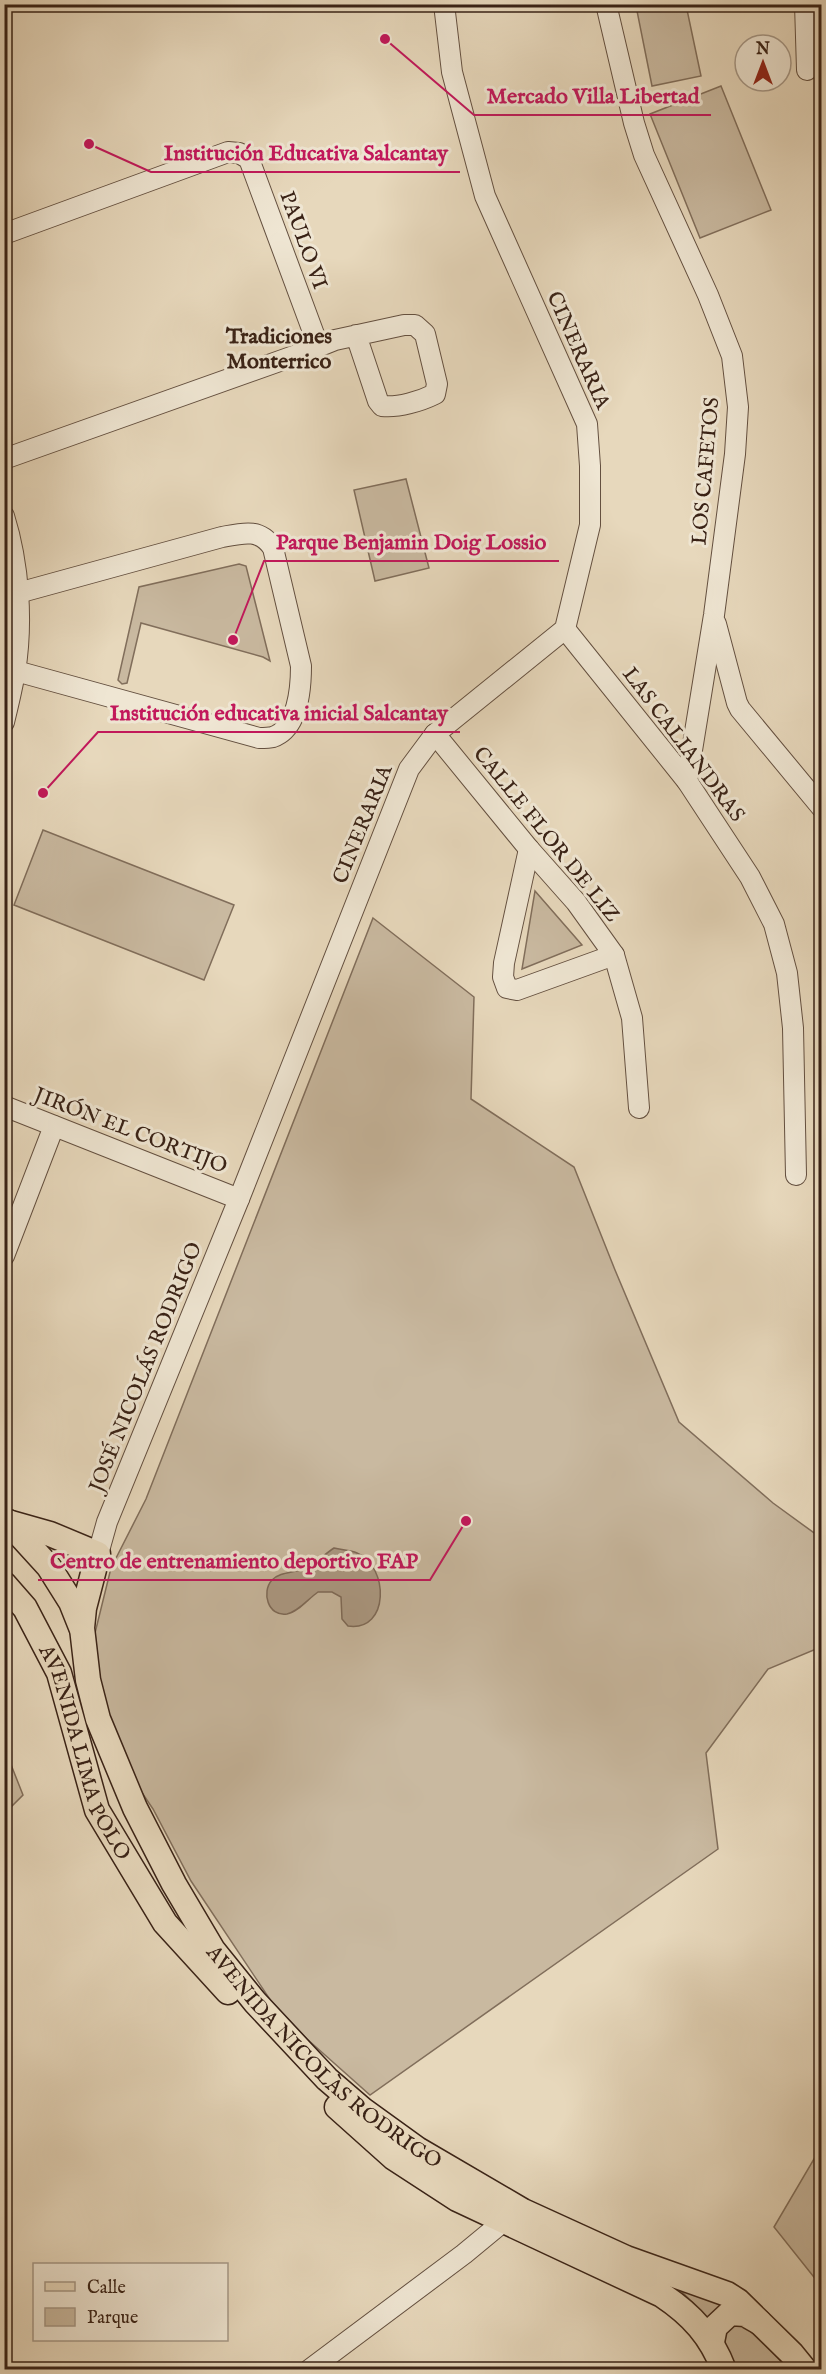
<svg xmlns="http://www.w3.org/2000/svg" width="826" height="2374" font-family="'IM FELL English',serif">
  <style>
    .green { fill: #c9b9a0; stroke: #816e5b; stroke-width: 1.5 }
    .water { fill: #ac9a84; stroke: #7e6a58; stroke-width: 1.5 }
    .lines { fill: none; stroke-linecap: round; stroke-linejoin: round }
    .minor-casing { stroke: #645040; stroke-width: 22 }
    .major-casing { stroke: #392216; stroke-width: 27 }
    .minor { stroke: #efe6d3; stroke-width: 20 }
    .major { stroke: #e7d8bc; stroke-width: 24 }
    .labels { text-anchor: middle; stroke-width: 6; stroke-linejoin: round; paint-order: stroke }
    .street-label { font-size: 21px; fill: #392216; stroke: #efe6d3 }
    .neighbourhood-label { font-size: 22px; font-weight: bold; fill: #392216; stroke: #efe6d3 }
    .leader { fill: none; stroke: #c2185b; stroke-width: 2 }
    .callout-dot { fill: #c2185b; stroke: #efe6d3; stroke-width: 2 }
    .callout-label { font-size: 22px; text-anchor: middle; font-weight: bold; fill: #c2185b; stroke: #efe6d3; stroke-width: 6; stroke-linejoin: round; paint-order: stroke }
  </style>
  <rect width="100%" height="100%" fill="#e7d8bc"/>
  <filter id="stains"><feTurbulence type="fractalNoise" baseFrequency=".00333" numOctaves="4"/><feColorMatrix values="0 0 0 0 .2 0 0 0 0 .09 0 0 0 0 .02 0 0 0 .5 -.17"/></filter>
  <radialGradient id="worn" r=".72"><stop offset=".6" stop-color="#630" stop-opacity="0"/><stop offset="1" stop-color="#630" stop-opacity=".3"/></radialGradient>
  <g class="green">
    <polygon points="643,5 686,5 701,76 652,86 636,6"/>
    <polygon points="721,86 771,210 700,238 650,114"/>
    <polygon points="406,479 429,568 375,581 354,490"/>
    <polygon points="239,564 246,566 270,661 263,657 141,623 127,683 122,684 118,680 139,587"/>
    <polygon points="43,830 234,905 204,980 14,905"/>
    <polygon points="535,891 582,945 522,969"/>
    <polygon points="373,918 474,997 471,1099 574,1167 615,1270 679,1422 773,1503 821,1538 821,1647 768,1669 706,1753 718,1849 370,2095 307,2039 271,2001 191,1881 153,1809 120,1760 104,1716 95,1633 111,1568 146,1499"/>
    <polygon points="4,1747 23,1795 5,1813 4,1813"/>
    <polygon points="821,2147 821,2286 774,2227"/>
    <polygon points="674,2284 732,2305 710,2323 694,2304"/>
    <polygon points="729,2324 750,2325 788,2369 734,2369 723,2343"/>
  </g>
  <path class="water" d="M334 1548C341 1550 350 1550 357 1553 389 1566 390 1632 348 1626L342 1619 341 1597 332 1592H318C308 1599 298 1612 287 1614 268 1617 261 1592 272 1580 280 1572 292 1573 303 1569 315 1565 323 1555 334 1548Z"/>
  <g class="lines">
    <g class="minor-casing">
      <g id="minor">
        <polyline points="606,4 634,123 644,155 708,295 732,356 738,407 735,454 714,615 687,781"/>
        <polyline points="805,4 807,70"/>
        <polyline points="4,234 228,152 239,153 249,159 315,337 312,348"/>
        <path d="M4 459 305 352 335 340 404 325H415L425 334 437 384 435 394C421 401 398 408 382 406L378 401 356 335"/>
        <path d="M4 516C19 564 23 622 15 672 12 689 8 706 4 722"/>
        <polyline points="716,624 737,703 740,709 822,808"/>
        <polyline points="565,629 687,781 750,877 774,924 787,973 793,1028 796,1175"/>
        <path d="M16 671 259 738C263 738 269 738 273 737 298 728 301 688 301 666L273 548C260 528 243 533 222 537L18 593"/>
        <polyline points="435,734 529,849 576,902 614,955 632,1018 639,1108"/>
        <polyline points="529,849 504,963 503,977 507,988 517,990 614,955"/>
        <polyline points="4,1106 239,1199"/>
        <polyline points="4,1256 54,1126"/>
        <polyline points="98,1554 107,1522 239,1199 409,769 435,734 565,629 590,525 590,466 587,424 485,196 452,72 444,4"/>
        <polyline points="309,2370 464,2254 504,2221"/>
      </g>
    </g>
    <g class="major-casing">
      <g id="major">
        <path id="s1" d="M4 1521 50 1534 98 1554 84 1608 82 1628 88 1680 98 1719 135 1808 174 1884 213 1950 255 2002 327 2079 363 2110 417 2149 523 2211 626 2258 727 2294 738 2301 792 2354 805 2370"/>
        <polyline points="8,1522 49,1567 71,1602 81,1627"/>
        <path id="s2" d="M4 1584 25 1608 59 1673 97 1810 165 1923 228 1992"/>
        <path d="M337 2107 394 2158 457 2199 662 2295C692 2315 711 2336 724 2370"/>
        <polyline points="712,2342 715,2327 730,2313 745,2314 759,2322"/>
      </g>
    </g>
    <use href="#minor" class="minor"/>
    <use href="#major" class="major"/>
  </g>
  <g class="labels">
    <g class="street-label">
      <text transform="translate(304 240) rotate(70)" y="7">PAULO VI</text>
      <text transform="translate(579 350) rotate(66)" y="7">CINERARIA</text>
      <text transform="translate(705 471) rotate(-85)" y="7">LOS CAFETOS</text>
      <text transform="translate(684 744) rotate(53)" y="7">LAS CALIANDRAS</text>
      <text transform="translate(362 824) rotate(-68)" y="7">CINERARIA</text>
      <text transform="translate(547 834) rotate(51)" y="7">CALLE FLOR DE LIZ</text>
      <text transform="translate(131 1130) rotate(21)" y="7">JIRÓN EL CORTIJO</text>
      <text transform="translate(145 1367) rotate(-68)" y="7">JOSÉ NICOLÁS RODRIGO</text>
      <text dy="7" stroke="none"><textPath href="#s2" startOffset="189">AVENIDA LIMA POLO</textPath></text>
      <text dy="7" stroke="none"><textPath href="#s1" startOffset="682">AVENIDA NICOLÀS RODRIGO</textPath></text>
    </g>
    <g class="neighbourhood-label">
      <text x="279" y="343">Tradiciones<tspan x="279" dy="25">Monterrico</tspan></text>
    </g>
  </g>
  <path class="leader" d="M385 39L474 115H711M89 144L151 172H460M233 640L264 561H559M43 793L98 732H460M466 1521L430 1580H38"/>
  <g class="callout-dot">
    <circle cx="385" cy="39" r="6"/>
    <circle cx="89" cy="144" r="6"/>
    <circle cx="233" cy="640" r="6"/>
    <circle cx="43" cy="793" r="6"/>
    <circle cx="466" cy="1521" r="6"/>
  </g>
  <g class="callout-label">
    <text x="593" y="103">Mercado Villa Libertad</text>
    <text x="306" y="160">Institución Educativa Salcantay</text>
    <text x="411" y="549">Parque Benjamin Doig Lossio</text>
    <text x="279" y="720">Institución educativa inicial Salcantay</text>
    <text x="234" y="1568">Centro de entrenamiento deportivo FAP</text>
  </g>
  <rect width="826" height="2374" fill="none" stroke="#e7d8bc" stroke-width="24"/>
  <rect x="6" y="6" width="814" height="2362" fill="none" stroke="#392216" stroke-width="3"/>
  <rect x="12" y="12" width="802" height="2350" fill="none" stroke="#392216" stroke-width="1.5"/>
  <rect x="33" y="2263" width="195" height="78" fill="#efe6d3" stroke="#a69887" stroke-width="1.5"/>
  <rect x="45" y="2282" width="30" height="9" fill="#e7d8bc" stroke="#a69887" stroke-width="1.5"/>
  <text x="87" y="2293" font-size="18" fill="#392216">Calle</text>
  <rect x="45" y="2308" width="30" height="18" fill="#c9b9a0" stroke="#a69887" stroke-width="1.5"/>
  <text x="87" y="2323" font-size="18" fill="#392216">Parque</text>
  <g transform="translate(763 63)"><circle r="28" fill="#efe6d3" stroke="#a69887" stroke-width="1.5"/>
  <path d="M0-4.5L10 22L0 15L-10 22Z" fill="#8f2418"/>
  <text y="-9" font-size="16" font-weight="bold" text-anchor="middle" fill="#392216">N</text>
  </g>
  <rect width="100%" height="100%" filter="url(#stains)"/>
  <rect width="100%" height="100%" fill="url(#worn)"/>
</svg>
